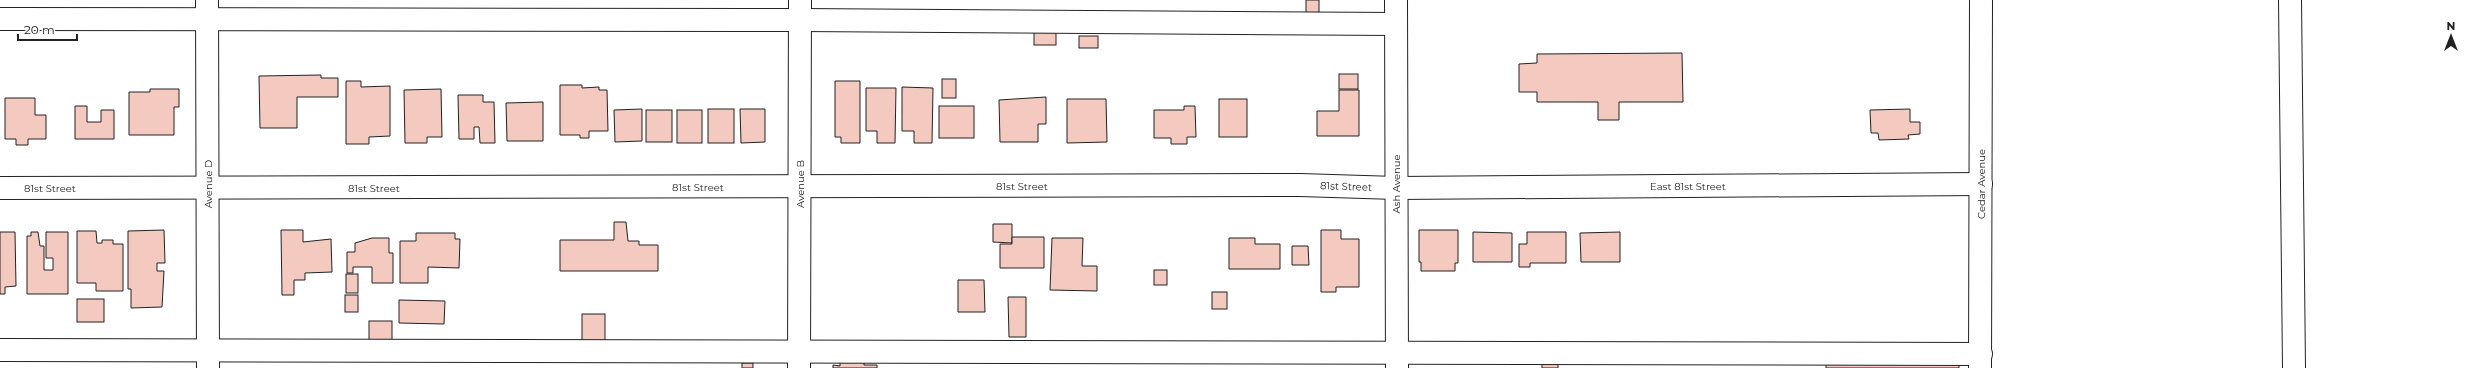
<svg xmlns="http://www.w3.org/2000/svg" width="2487" height="368" font-family="Montserrat,sans-serif">
  <style>
    .building { fill: #f3c9c0; stroke: #222 }
    .lines { fill: none; stroke-linecap: round; stroke-linejoin: round }
    .minor-casing { stroke: #222; stroke-width: 24 }
    .minor { stroke: #fff; stroke-width: 22 }
    .labels { text-anchor: middle; stroke-width: 3; stroke-linejoin: round; paint-order: stroke }
    .street-label { font-size: 10px; fill: #222; stroke: #fff }
  </style>
  <rect width="100%" height="100%" fill="#fff"/>
  <g class="building">
    <rect x="1306" y="0" width="13" height="14"/>
    <rect x="1034" y="31" width="22" height="14"/>
    <rect x="1079" y="36" width="19" height="12"/>
    <polygon points="1682,53 1683,102 1619,102 1619,120 1598,120 1598,102 1537,102 1537,92 1519,92 1519,64 1537,63 1537,54"/>
    <rect x="1339" y="74" width="19" height="15"/>
    <polygon points="321,75 321,78 338,78 338,97 297,97 297,128 260,128 259,76"/>
    <rect x="942" y="79" width="14" height="19"/>
    <polygon points="346,81 361,81 361,87 390,86 390,136 369,137 369,144 346,144"/>
    <polygon points="835,81 860,81 860,143 841,143 841,137 835,137"/>
    <polygon points="560,85 582,85 582,88 599,87 599,90 607,90 608,131 589,131 589,138 580,138 580,135 560,135"/>
    <polygon points="902,87 933,88 932,143 914,143 914,131 902,131"/>
    <polygon points="866,88 896,88 895,143 877,143 877,131 866,131"/>
    <polygon points="150,89 179,89 179,107 174,107 174,135 129,135 129,92 150,92"/>
    <polygon points="441,89 442,137 427,137 427,143 405,143 404,90"/>
    <polygon points="1339,90 1359,90 1359,136 1317,136 1317,111 1339,111"/>
    <polygon points="458,95 483,95 483,102 494,102 495,143 480,143 479,127 474,127 474,139 459,139"/>
    <polygon points="1046,97 1046,124 1038,124 1038,142 1000,142 999,100"/>
    <polygon points="5,98 35,98 35,115 46,115 46,139 28,139 28,145 16,145 16,139 5,139"/>
    <polygon points="1067,99 1106,99 1107,142 1067,143"/>
    <rect x="1219" y="99" width="28" height="38"/>
    <polygon points="543,102 543,141 507,141 506,103"/>
    <polygon points="75,106 87,106 87,122 101,122 101,110 114,110 114,139 75,139"/>
    <rect x="939" y="106" width="35" height="32"/>
    <polygon points="1184,106 1195,106 1196,137 1187,137 1187,144 1171,144 1171,138 1154,138 1154,110 1184,110"/>
    <polygon points="642,109 642,141 615,142 614,110"/>
    <rect x="708" y="109" width="26" height="34"/>
    <polygon points="740,109 765,109 765,142 741,143"/>
    <polygon points="1910,109 1910,122 1920,122 1920,134 1908,135 1909,139 1879,140 1878,133 1871,133 1870,110"/>
    <rect x="646" y="110" width="26" height="32"/>
    <rect x="677" y="110" width="25" height="33"/>
    <polygon points="614,222 626,222 628,241 639,241 639,245 658,245 658,271 560,271 560,240 614,240"/>
    <polygon points="993,224 1012,224 1012,243 993,242"/>
    <polygon points="164,230 165,263 157,263 157,271 164,271 162,307 131,308 131,289 128,289 128,231"/>
    <polygon points="281,230 303,230 303,242 331,239 332,272 305,273 305,280 294,280 294,295 282,295"/>
    <polygon points="1321,230 1341,230 1341,239 1359,239 1359,287 1336,287 1336,292 1321,292"/>
    <polygon points="1419,230 1458,230 1458,263 1455,263 1455,271 1421,271 1421,262 1419,262"/>
    <polygon points="77,231 96,231 97,243 102,243 102,240 113,240 113,244 123,244 123,291 96,291 96,283 77,283"/>
    <polygon points="0,232 15,232 16,286 5,287 5,294 0,294"/>
    <polygon points="31,232 38,232 40,246 44,246 44,270 53,270 53,258 46,258 46,232 68,232 68,294 27,294 27,236 31,236"/>
    <polygon points="1473,232 1512,233 1512,262 1473,262"/>
    <polygon points="1527,232 1566,232 1566,263 1530,263 1530,267 1519,267 1519,244 1527,244"/>
    <polygon points="1620,232 1620,262 1581,262 1580,233"/>
    <polygon points="416,233 455,233 455,239 460,239 459,268 428,267 428,283 400,283 400,241 416,241"/>
    <polygon points="1012,237 1044,237 1044,268 1000,268 1000,244 1012,244"/>
    <polygon points="372,238 389,238 389,253 393,253 393,283 372,283 372,267 353,267 353,273 347,273 347,252 355,252 355,243"/>
    <polygon points="1052,238 1083,238 1082,266 1097,266 1097,291 1050,290"/>
    <polygon points="1229,238 1255,238 1255,244 1280,244 1280,269 1229,269"/>
    <polygon points="1292,246 1308,246 1309,265 1292,265"/>
    <rect x="1154" y="270" width="13" height="15"/>
    <rect x="346" y="274" width="12" height="19"/>
    <polygon points="958,280 984,280 985,312 958,312"/>
    <rect x="1212" y="292" width="15" height="17"/>
    <rect x="345" y="295" width="13" height="17"/>
    <polygon points="1008,297 1026,297 1026,337 1009,337"/>
    <rect x="77" y="299" width="27" height="23"/>
    <polygon points="399,300 445,301 444,324 399,323"/>
    <rect x="582" y="314" width="23" height="29"/>
    <rect x="369" y="321" width="23" height="19"/>
    <rect x="1542" y="357" width="16" height="11"/>
    <polygon points="840,359 864,359 864,365 877,365 877,368 833,368 833,365 840,366"/>
    <rect x="1826" y="360" width="133" height="8"/>
    <rect x="742" y="363" width="11" height="5"/>
  </g>
  <g class="lines">
    <g class="minor-casing">
      <g id="minor">
        <polyline points="207,0 208,368"/>
        <polyline points="1396,0 1397,368"/>
        <polyline points="2290,0 2294,368"/>
        <polyline points="0,19 800,20 1396,24"/>
        <polyline points="0,188 1300,185 1396,188 1981,184"/>
        <polyline points="0,350 1981,354"/>
        <polyline points="799,368 800,0"/>
        <polyline points="1980,368 1981,0"/>
      </g>
    </g>
    <use href="#minor" class="minor"/>
  </g>
  <g class="labels">
    <g class="street-label">
      <text transform="translate(208 184) rotate(-90)" y="4">Avenue D</text>
      <text transform="translate(800 184) rotate(-90)" y="4">Avenue B</text>
      <text transform="translate(1396 184) rotate(-90)" y="4">Ash Avenue</text>
      <text transform="translate(1981 184) rotate(-90)" y="4">Cedar Avenue</text>
      <text x="1022" y="190">81st Street</text>
      <text transform="translate(1346 186) rotate(2)" y="4">81st Street</text>
      <text x="1688" y="190">East 81st Street</text>
      <text x="698" y="191">81st Street</text>
      <text x="50" y="192">81st Street</text>
      <text x="374" y="192">81st Street</text>
    </g>
  </g>
  <g transform="translate(2451 36)" stroke="#ffffff" stroke-width="3" paint-order="stroke">
  <path d="M0-3L7 15L0 10L-7 15Z" fill="#222222"/>
  <text y="-6" font-size="11" font-weight="bold" text-anchor="middle" fill="#222222">N</text>
  </g>
  <path d="M18 34v6h59v-6" fill="none" stroke="#222222" stroke-width="2"/>
  <text x="24" y="34" font-size="12" fill="#222222" stroke="#ffffff" stroke-width="3" paint-order="stroke">20 m</text>
</svg>
